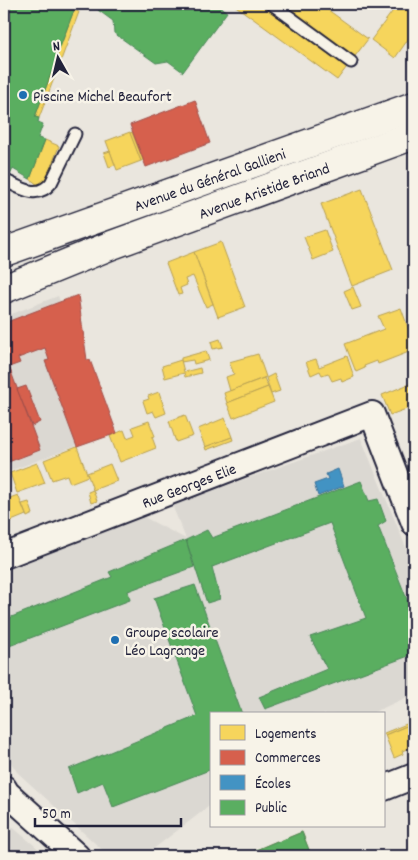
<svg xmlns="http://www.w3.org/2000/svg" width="418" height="860" font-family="Dekko,sans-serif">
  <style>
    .built { fill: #dbd8d2 }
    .homes { fill: #f6d55c; stroke: #b69f52 }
    .shops { fill: #d6604d; stroke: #a04d48 }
    .schools { fill: #4393c3; stroke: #39719a }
    .public { fill: #5aae61; stroke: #498456 }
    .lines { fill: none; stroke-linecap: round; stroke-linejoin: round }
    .lane-casing { stroke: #22223b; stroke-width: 15 }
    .street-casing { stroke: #22223b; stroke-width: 28 }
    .primary-casing { stroke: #22223b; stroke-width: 31 }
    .lane { stroke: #f7f3e8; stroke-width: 11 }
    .street { stroke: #f7f3e8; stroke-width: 24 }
    .primary { stroke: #f7f3e8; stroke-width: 28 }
    .poi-dot { fill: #1f6fb2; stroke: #f7f3e8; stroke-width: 2 }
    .labels { text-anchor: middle; stroke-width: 5; stroke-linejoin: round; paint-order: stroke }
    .poi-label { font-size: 16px; fill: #22223b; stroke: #f7f3e8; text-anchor: start }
    .street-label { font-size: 16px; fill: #22223b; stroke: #f7f3e8 }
  </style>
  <rect width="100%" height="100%" fill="#eae6de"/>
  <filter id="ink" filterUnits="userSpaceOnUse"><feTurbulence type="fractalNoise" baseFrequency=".02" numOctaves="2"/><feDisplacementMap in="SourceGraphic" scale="10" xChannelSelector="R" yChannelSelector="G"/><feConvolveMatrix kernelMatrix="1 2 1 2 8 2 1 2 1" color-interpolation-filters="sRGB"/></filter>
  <g filter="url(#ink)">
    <g class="built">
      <polygon points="58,296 109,434 4,473 4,317"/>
      <polygon points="361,438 414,567 414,694 370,714 212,714 212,804 144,856 109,856 17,772 4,752 4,567 140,515 186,539 172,505"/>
      <polygon points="4,820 47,856 4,856"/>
    </g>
    <g class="homes">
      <polygon points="233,4 320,4 368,39 337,80"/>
      <polygon points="398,4 414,4 414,31 395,58 371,40"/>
      <polygon points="74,10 79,12 61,60 56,58"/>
      <polygon points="52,71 56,73 39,118 35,117"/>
      <polygon points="130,132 141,161 117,170 106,141"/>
      <polygon points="132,132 143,160 141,161 130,133"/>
      <polygon points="45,140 59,146 46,180 38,185 30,179"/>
      <polygon points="110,151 115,165 109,167 104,153"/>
      <polygon points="362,189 393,270 352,286 321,204"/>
      <polygon points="325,230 333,252 313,260 304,237"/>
      <polygon points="221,242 245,307 218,317 194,252"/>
      <polygon points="194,252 213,304 206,307 193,276 185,279 187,285 180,288 182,294 178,295 166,263"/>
      <polygon points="353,287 361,307 352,310 344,291"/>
      <polygon points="401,308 414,344 414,350 378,364 377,361 364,366 365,368 356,372 345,344 384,329 378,316"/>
      <polygon points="220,339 223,347 213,349 211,342"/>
      <polygon points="206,351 209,360 194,364 193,360 181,362 181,358"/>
      <polygon points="258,354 266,377 230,391 226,377 234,374 229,362"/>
      <polygon points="347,356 354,377 342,382 341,378 332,381 328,373 322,375 320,371 311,375 306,362 316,359 319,367"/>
      <polygon points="181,360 184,372 200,368 201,373 185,377 184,373 165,378 162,366"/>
      <polygon points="274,374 280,391 271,394 266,378"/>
      <polygon points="264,378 268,387 227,403 224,393"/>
      <polygon points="414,382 414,404 409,406 409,408 390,415 382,395"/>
      <polygon points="268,387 274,402 233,418 227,403"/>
      <polygon points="159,392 166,413 156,417 153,411 147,413 143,401 149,399 148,396"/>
      <polygon points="185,415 193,436 176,442 169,421"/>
      <polygon points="225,418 232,437 205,447 198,429"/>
      <polygon points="149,421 155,436 152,437 156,448 120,462 110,436 124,430 127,438 135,435 132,427"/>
      <polygon points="232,437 233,440 206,450 205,447"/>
      <polygon points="77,447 88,476 70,483 67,475 52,480 44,460"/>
      <polygon points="37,463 45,483 17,493 10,473"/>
      <polygon points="110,464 117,481 93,490 87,473"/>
      <polygon points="93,490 97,501 91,503 88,492"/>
      <polygon points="18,495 26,515 4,524 4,500"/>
      <polygon points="29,502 33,514 27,517 22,504"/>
      <polygon points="414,721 414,723 385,735 384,733"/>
      <polygon points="414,723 414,746 402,751 403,754 394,758 385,735"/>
      <polygon points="302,832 311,855 318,852 328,856 242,856 277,841 278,842"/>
    </g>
    <g class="shops">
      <polygon points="195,100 210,143 146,167 130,125"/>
      <polygon points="78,295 87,360 90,360 117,433 77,447 45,361 49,360 45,348 18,358 20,363 9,367 4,353 4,323"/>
      <polygon points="4,353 40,450 11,461 4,442"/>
      <polygon points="26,386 40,422 32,426 17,389"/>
      <polygon points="4,442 11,461 4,464"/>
    </g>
    <g class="schools">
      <polygon points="338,469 344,486 318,496 314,484 328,479 326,474"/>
      <polygon points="407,601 412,612 405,615 401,603"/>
    </g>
    <g class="public">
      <polygon points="4,4 58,4 74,10 56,58 61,60 56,73 52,71 35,117 39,118 38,122 43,124 38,138 45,140 30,179 13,169 10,175 5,171 8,166 4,164"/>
      <polygon points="96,4 216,4 227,12 183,72 168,61 156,63 114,33 113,21 98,10 100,7"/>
      <polygon points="361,481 369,501 378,499 386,521 378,526 412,612 414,612 414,654 265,709 259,697 327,669 310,637 366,618 330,523 212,567 220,599 207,603 186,540 207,530 212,538"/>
      <polygon points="186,540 194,567 128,591 130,600 4,648 4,620 112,577 109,572"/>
      <polygon points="195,585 242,714 212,714 212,769 113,807 103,782 77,793 69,769 197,716 154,598"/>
      <polygon points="302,832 311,855 318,852 328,856 242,856 277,841 278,842"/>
    </g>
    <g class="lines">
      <g class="lane-casing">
        <g id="lane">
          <polyline points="272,4 351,62"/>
          <path d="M4 180C21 188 37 200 51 183L75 134"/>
        </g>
      </g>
      <g class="street-casing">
        <g id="street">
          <path id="s1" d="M4 556 372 414 414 523"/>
          <polyline points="4,788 7,793 77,856"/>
          <polyline points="384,788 414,776"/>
        </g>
      </g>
      <g class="primary-casing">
        <g id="primary">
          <path id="s2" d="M4 252 414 106"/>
          <path id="s3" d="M4 289 112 245 414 135"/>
        </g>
      </g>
      <use href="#lane" class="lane"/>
      <use href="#street" class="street"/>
      <use href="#primary" class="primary"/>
    </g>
  </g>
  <g class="poi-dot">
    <circle cx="23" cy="95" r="5"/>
    <circle cx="115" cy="640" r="5"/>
  </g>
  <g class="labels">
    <g class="poi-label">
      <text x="33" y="101">Piscine Michel Beaufort</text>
      <text x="125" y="637">Groupe scolaire<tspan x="125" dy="18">Léo Lagrange</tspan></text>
    </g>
    <g class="street-label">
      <text dy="6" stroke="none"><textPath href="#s2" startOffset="218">Avenue du Général Gallieni</textPath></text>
      <text dy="6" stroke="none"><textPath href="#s3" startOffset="278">Avenue Aristide Briand</textPath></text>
      <text dy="6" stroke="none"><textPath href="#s1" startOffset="198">Rue Georges Elie</textPath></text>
    </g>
  </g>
  <rect width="418" height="860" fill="none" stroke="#f7f3e8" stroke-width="20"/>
  <rect x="10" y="10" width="398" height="840" fill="none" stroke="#22223b" stroke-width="2" filter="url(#ink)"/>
  <rect x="210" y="712" width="175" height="115" fill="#f7f3e8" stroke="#a29fa3"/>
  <rect x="220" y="725" width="25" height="15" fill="#f6d55c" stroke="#a29fa3"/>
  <text x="255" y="738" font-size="15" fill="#22223b">Logements</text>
  <rect x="220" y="750" width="25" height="15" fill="#d6604d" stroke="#a29fa3"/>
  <text x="255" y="762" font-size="15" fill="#22223b">Commerces</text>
  <rect x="220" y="775" width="25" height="15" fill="#4393c3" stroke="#a29fa3"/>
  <text x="255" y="788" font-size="15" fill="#22223b">Écoles</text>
  <rect x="220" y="800" width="25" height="15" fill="#5aae61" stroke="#a29fa3"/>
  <text x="255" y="812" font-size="15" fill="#22223b">Public</text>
  <g transform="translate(58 58) rotate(352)" stroke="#f7f3e8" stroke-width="4" paint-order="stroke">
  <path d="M0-4L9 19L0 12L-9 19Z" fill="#22223b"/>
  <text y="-8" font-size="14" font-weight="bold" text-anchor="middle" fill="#22223b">N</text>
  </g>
  <path d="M35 818v8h146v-8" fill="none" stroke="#22223b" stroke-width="2.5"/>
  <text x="42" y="818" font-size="15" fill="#22223b" stroke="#f7f3e8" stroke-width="4" paint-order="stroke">50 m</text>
</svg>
